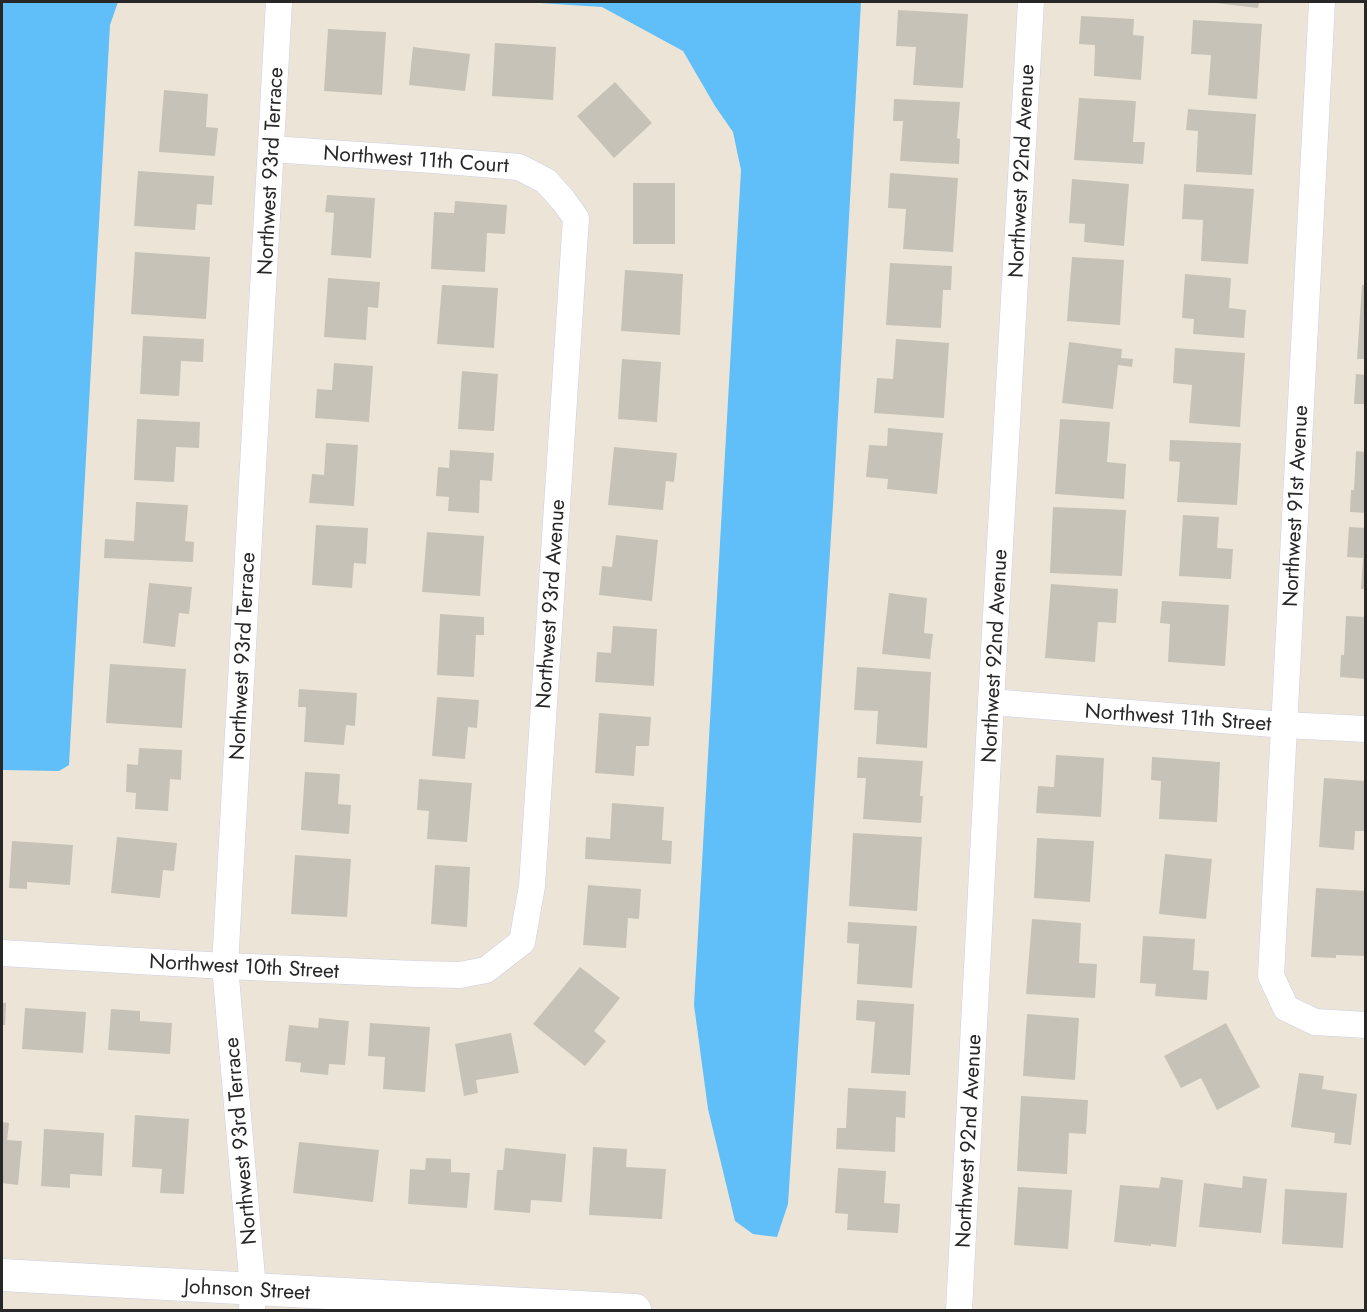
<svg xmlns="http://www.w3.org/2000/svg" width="1367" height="1312" font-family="Jost,sans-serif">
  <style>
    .water { fill: #60bef8 }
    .building { fill: #c7c2b7 }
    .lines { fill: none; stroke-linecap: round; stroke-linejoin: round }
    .minor-casing { stroke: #cdcee2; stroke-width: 27 }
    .tertiary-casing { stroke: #cdcee2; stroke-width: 33 }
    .minor { stroke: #fff; stroke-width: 26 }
    .tertiary { stroke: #fff; stroke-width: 32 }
    .labels { text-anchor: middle; stroke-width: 4.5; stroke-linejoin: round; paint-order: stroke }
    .street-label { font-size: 21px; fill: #272727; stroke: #fff }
  </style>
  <rect width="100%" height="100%" fill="#ece5d7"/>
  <g class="water">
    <polygon points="2,2 118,2 110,25 69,765 59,771 2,770"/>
    <polygon points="524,2 861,2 833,505 788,1204 777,1237 753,1234 735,1221 708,1109 694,1005 741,170 733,132 715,106 683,51 602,7"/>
  </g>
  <g class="building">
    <polygon points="1215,2 1259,2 1258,8 1215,3"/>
    <polygon points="898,10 968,14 963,88 913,85 916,47 896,46"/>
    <polygon points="1081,16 1134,19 1133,35 1144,36 1141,80 1094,76 1095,45 1079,44"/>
    <polygon points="1193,20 1262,24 1257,99 1208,95 1211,55 1191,54"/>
    <polygon points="328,29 386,32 382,95 324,91"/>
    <polygon points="495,43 556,47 553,100 492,96"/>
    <polygon points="413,47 470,54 465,91 409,85"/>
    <polygon points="615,82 652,123 614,158 577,116"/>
    <polygon points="164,90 208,94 206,127 218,128 215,156 159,152"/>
    <polygon points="1079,98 1136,101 1133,142 1145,142 1143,164 1074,160"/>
    <polygon points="894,99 960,102 957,138 960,139 959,164 900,161 903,121 893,121"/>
    <polygon points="1188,109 1256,114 1252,175 1196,172 1198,131 1186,130"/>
    <polygon points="138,171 214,176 212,205 197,204 195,230 134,226"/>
    <polygon points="890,173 958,178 953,252 903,249 906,209 888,208"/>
    <polygon points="1072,179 1129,184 1124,246 1084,242 1085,224 1069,223"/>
    <rect x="633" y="183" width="42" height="61"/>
    <polygon points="1184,184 1254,189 1248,264 1201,261 1203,220 1182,219"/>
    <polygon points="327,195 375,198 371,258 331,255 334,213 325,212"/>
    <polygon points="455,201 507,205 505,234 487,233 485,272 431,269 434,212 454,213"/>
    <polygon points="135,252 210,257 206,319 131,314"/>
    <polygon points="1072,257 1124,260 1120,325 1067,321"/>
    <polygon points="890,263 952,266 951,290 943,290 941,328 886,325"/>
    <polygon points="625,270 683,274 680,335 621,331"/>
    <polygon points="1185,274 1231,278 1229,308 1246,310 1244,338 1193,334 1194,319 1182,318"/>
    <polygon points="328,278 380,282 378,308 368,307 366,340 324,337"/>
    <polygon points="442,285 498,288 494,348 437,344"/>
    <polygon points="1362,285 1366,285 1366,359 1357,359"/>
    <polygon points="143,336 204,339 203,362 181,361 179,396 140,394"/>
    <polygon points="896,339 949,343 944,418 874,413 877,378 893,379"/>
    <polygon points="1069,342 1122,349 1121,358 1133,359 1132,367 1118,365 1113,409 1062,403"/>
    <polygon points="1175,348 1245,353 1240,427 1189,423 1192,385 1173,383"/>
    <polygon points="622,359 661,362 657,422 618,419"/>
    <polygon points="334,363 373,366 369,422 315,418 317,389 332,390"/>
    <polygon points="462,371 498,374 494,431 458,429"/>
    <polygon points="1356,374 1366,375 1366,404 1354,404"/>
    <polygon points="137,419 200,422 199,448 176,447 174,482 134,480"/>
    <polygon points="1060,419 1110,422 1107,462 1126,464 1124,499 1055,494"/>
    <polygon points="888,428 943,433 937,494 887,489 888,479 866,477 869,445 887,446"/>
    <polygon points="1170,440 1241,443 1237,505 1177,502 1180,462 1169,461"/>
    <polygon points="326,443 358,445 354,506 309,503 312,474 324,475"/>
    <polygon points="614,447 677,453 674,482 666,481 663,510 608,505"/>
    <polygon points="450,450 494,453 492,481 480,480 479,513 448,511 449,497 436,496 438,467 449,468"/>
    <polygon points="1356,451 1366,452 1366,513 1350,512 1351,490 1354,490"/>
    <polygon points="136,502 188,505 185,541 194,542 193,562 104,558 105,539 134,541"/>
    <polygon points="1053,507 1126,510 1122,576 1050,573"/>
    <polygon points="1183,515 1219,517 1217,548 1233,549 1231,579 1179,576"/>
    <polygon points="316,525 368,528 366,564 354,563 352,588 312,585"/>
    <polygon points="1349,527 1366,528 1366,589 1361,589 1363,558 1347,557"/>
    <polygon points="427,532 484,536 480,596 422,592"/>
    <polygon points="616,535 658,540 652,601 599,595 602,566 612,567"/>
    <polygon points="149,583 192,587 189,614 179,613 175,647 143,643"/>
    <polygon points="1051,584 1118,589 1116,623 1098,622 1095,662 1045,658"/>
    <polygon points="889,593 927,598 924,633 933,634 930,659 882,654"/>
    <polygon points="1162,601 1229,605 1225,666 1168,662 1170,624 1160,623"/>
    <polygon points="440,614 484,617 484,635 476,635 474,677 437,675"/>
    <polygon points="1346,616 1366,617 1366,679 1340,677 1341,655 1344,655"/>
    <polygon points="613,626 657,629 654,686 595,682 597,652 611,653"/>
    <polygon points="110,664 186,669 182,728 106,723"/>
    <polygon points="857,667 931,672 927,748 876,744 878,711 854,710"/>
    <polygon points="299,689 357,693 355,726 346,725 344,745 304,742 306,707 298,707"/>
    <polygon points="437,697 479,700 477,728 468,727 465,759 432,756"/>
    <polygon points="599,713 651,717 649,746 636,746 634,776 595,773"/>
    <polygon points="139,748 182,750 181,780 170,779 168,811 135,809 136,793 126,792 127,764 138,765"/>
    <polygon points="1056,755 1104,758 1101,817 1036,813 1038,786 1054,787"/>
    <polygon points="858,757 923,761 920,796 923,796 921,823 863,819 866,778 857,778"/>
    <polygon points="1152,757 1220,762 1217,822 1159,819 1161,781 1151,780"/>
    <polygon points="305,772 340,774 338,804 351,805 349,834 301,830"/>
    <polygon points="1324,778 1366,781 1366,831 1355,831 1354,850 1319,847"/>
    <polygon points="419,779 472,783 467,842 427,839 429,811 417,810"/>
    <polygon points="612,803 664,807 662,840 672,841 671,864 585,859 586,837 610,839"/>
    <polygon points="853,833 922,837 917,911 849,906"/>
    <polygon points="117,837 177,843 174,871 163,870 160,898 111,893"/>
    <polygon points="1037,838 1094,841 1090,902 1034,898"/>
    <polygon points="12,841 73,845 70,885 27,882 27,889 9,888"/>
    <polygon points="1165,854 1212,859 1206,919 1159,914"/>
    <polygon points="295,855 351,859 347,917 291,914"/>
    <polygon points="435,865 470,867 467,927 431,924"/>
    <polygon points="588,885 641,889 639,919 628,918 626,948 583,945"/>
    <polygon points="1316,888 1366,891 1366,956 1336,955 1336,958 1311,957"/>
    <polygon points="1032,919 1081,923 1079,963 1097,964 1095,998 1026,994"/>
    <polygon points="848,922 917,926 912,988 857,984 859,944 847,943"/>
    <polygon points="1143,936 1195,939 1193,970 1209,971 1207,1000 1155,996 1156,984 1140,983"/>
    <polygon points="580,967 620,998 594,1031 606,1041 585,1066 533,1024"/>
    <polygon points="857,1000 914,1004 910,1075 871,1073 875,1022 856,1020"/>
    <polygon points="2,1003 6,1003 5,1025 2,1025"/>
    <polygon points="25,1008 86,1012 83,1053 22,1049"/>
    <polygon points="111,1009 140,1011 140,1021 172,1023 170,1054 108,1050"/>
    <polygon points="1027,1014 1079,1018 1075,1080 1023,1076"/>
    <polygon points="319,1018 349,1021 345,1065 329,1064 328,1075 300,1072 301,1063 285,1061 289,1025 318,1028"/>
    <polygon points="370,1023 430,1027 425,1092 383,1089 385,1057 368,1056"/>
    <polygon points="1226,1023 1260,1087 1217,1110 1201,1078 1181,1088 1164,1056"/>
    <polygon points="511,1033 519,1073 476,1080 478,1093 464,1096 455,1044"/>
    <polygon points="1299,1073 1324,1076 1322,1089 1357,1094 1351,1145 1334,1143 1335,1133 1291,1127"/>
    <polygon points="848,1088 906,1091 905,1118 896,1117 895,1152 836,1149 837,1128 846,1128"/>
    <polygon points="1021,1096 1088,1100 1086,1134 1069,1133 1067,1174 1017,1171"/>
    <polygon points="135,1115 189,1119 184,1194 160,1193 162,1169 132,1167"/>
    <polygon points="2,1122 9,1123 7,1140 22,1141 18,1185 2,1183"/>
    <polygon points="44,1129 104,1133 102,1176 70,1174 70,1188 41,1186"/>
    <polygon points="299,1142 379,1150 373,1202 293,1193"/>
    <polygon points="593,1147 627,1149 626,1167 666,1169 662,1219 589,1215"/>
    <polygon points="505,1148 566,1154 562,1202 531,1200 530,1213 494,1210 497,1170 503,1170"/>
    <polygon points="426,1158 451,1159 451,1172 470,1173 467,1208 408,1204 410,1169 425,1170"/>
    <polygon points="838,1168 886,1171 884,1203 900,1204 898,1233 847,1230 848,1214 835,1213"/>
    <polygon points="1243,1176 1267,1179 1261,1233 1199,1227 1204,1183 1242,1188"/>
    <polygon points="1161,1177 1183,1180 1176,1247 1151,1244 1151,1246 1114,1242 1120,1185 1159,1188"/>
    <polygon points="1018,1187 1072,1190 1068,1249 1014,1245"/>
    <polygon points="1285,1189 1347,1193 1343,1248 1282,1244"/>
  </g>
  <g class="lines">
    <g class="minor-casing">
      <g id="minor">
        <polyline points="1322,2 1271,976 1286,1008 1315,1022 1366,1025"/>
        <polyline points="991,702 1284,725 1366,729"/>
        <polyline points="2,953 225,966 417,974 460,975 486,970 522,942 532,886 576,218 563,200 546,181 519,167 433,160 271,149"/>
        <polyline points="252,1310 253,1289 225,966 279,2"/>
        <polyline points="959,1310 991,702 1031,2"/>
      </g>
    </g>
    <g class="tertiary-casing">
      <polyline id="tertiary" points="2,1275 635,1310"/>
    </g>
    <use href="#minor" class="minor"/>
    <use href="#tertiary" class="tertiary"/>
  </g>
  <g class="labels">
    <g class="street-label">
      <text transform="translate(416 159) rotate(4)" y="7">Northwest 11th Court</text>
      <text transform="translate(270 171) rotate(-87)" y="7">Northwest 93rd Terrace</text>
      <text transform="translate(1021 171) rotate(-87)" y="7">Northwest 92nd Avenue</text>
      <text transform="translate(1295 506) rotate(-87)" y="7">Northwest 91st Avenue</text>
      <text transform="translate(550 604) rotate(-86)" y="7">Northwest 93rd Avenue</text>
      <text transform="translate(242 656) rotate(-87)" y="7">Northwest 93rd Terrace</text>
      <text transform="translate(994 656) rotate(-87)" y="7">Northwest 92nd Avenue</text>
      <text transform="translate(1178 717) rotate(4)" y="7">Northwest 11th Street</text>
      <text transform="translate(244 966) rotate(3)" y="7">Northwest 10th Street</text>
      <text transform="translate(240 1141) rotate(-95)" y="7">Northwest 93rd Terrace</text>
      <text transform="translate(968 1141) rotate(-87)" y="7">Northwest 92nd Avenue</text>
      <text transform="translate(247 1289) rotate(3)" y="7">Johnson Street</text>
    </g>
  </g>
  <rect width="1367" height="1312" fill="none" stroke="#272727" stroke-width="6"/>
</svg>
